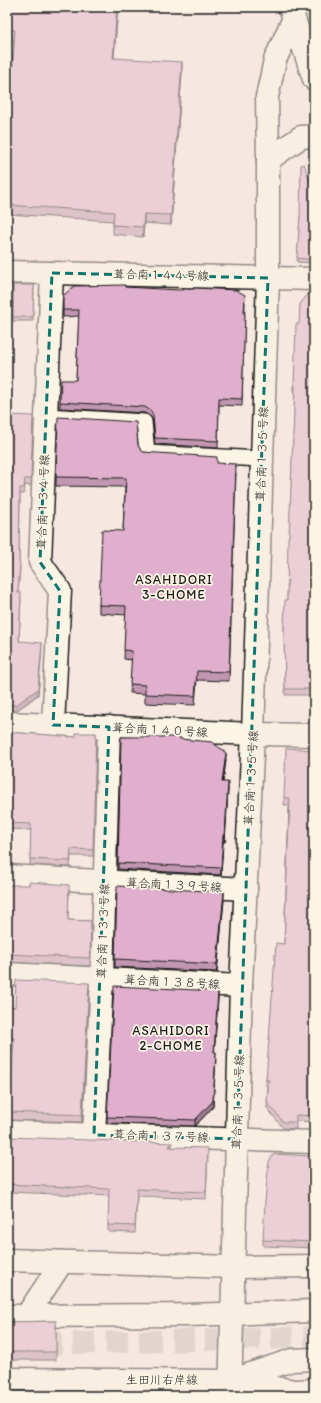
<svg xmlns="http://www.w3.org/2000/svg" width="321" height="1403" font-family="Itim,'Klee One',sans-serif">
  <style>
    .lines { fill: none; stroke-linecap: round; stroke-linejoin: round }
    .tertiary-tunnel { stroke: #cabeb9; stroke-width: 22; stroke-dasharray: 22 11; stroke-linecap: butt }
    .service-casing { stroke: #1c1c1c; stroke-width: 18 }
    .minor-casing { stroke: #1c1c1c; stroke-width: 25 }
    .tertiary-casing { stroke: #1c1c1c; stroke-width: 25 }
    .service { stroke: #fcf5e5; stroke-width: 15 }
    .minor { stroke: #fcf5e5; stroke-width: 22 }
    .tertiary { stroke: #fcf5e5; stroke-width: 22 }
    .wall { fill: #c196b0; stroke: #1c1c1c }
    .shaded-wall { fill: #9d7a90; stroke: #1c1c1c }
    .building { fill: #e0afcd; stroke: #1c1c1c }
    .marked { fill: none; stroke: #0f766e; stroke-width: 3; stroke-dasharray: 8 5; stroke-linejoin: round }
    .labels { text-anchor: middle; stroke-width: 3.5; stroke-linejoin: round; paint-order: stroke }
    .street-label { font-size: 12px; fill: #1c1c1c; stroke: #fcf5e5 }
    .neighbourhood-label { font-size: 13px; letter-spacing: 1px; fill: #1c1c1c; stroke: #fcf5e5 }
  </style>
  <rect width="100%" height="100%" fill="#f6e7e0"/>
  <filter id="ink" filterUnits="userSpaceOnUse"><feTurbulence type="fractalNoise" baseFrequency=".025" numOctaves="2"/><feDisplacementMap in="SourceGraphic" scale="8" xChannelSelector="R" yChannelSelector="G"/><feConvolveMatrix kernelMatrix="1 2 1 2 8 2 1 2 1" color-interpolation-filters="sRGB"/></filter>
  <g filter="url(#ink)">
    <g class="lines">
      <polyline class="tertiary-tunnel" points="7,1345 314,1337"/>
      <g class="service-casing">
        <polyline id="service" points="46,416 144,422 147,453 262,459"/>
      </g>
      <g class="minor-casing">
        <g id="minor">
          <polyline points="268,160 267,97 275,60 294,18"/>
          <polyline points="268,160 301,137 314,136"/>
          <polyline points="7,272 314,279"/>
          <polyline points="52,273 40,562 60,591 53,725"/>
          <polyline points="7,723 253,734 314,735"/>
          <polyline points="7,876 246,889"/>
          <polyline points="7,974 241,986"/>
          <polyline points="7,1132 314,1142"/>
          <polyline points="94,1135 102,978 109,727"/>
          <polyline points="7,1260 233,1267 314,1266"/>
          <polyline points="27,1315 62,1262"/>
        </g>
      </g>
      <g class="tertiary-casing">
        <g id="tertiary">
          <polyline points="290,7 314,79"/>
          <polyline points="7,1316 187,1315 314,1311"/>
          <polyline points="7,1379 230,1381 292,1360 314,1359"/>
          <polyline points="233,1381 296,1391 314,1390"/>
          <polyline points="230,1396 241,986 253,734 268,278 268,160"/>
        </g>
      </g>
      <use href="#service" class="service"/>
      <use href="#minor" class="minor"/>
      <use href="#tertiary" class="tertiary"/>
    </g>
    <g class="wall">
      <polygon points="7,7 118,7 114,58 182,72 171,225 144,223 143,237 113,234 113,221 7,214 7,102 10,102 14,40 7,39"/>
      <polygon points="314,193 314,263 297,262 300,217"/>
      <polygon points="13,285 34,285 33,321 13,321"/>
      <polygon points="125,287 245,302 242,406 219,405 218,448 155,444 153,421 151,417 145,413 60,408 60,402 76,380 79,316 63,317 63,296"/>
      <polygon points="314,293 314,695 285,695 284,626 287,600 295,392 294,392 294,385 299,324"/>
      <polygon points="7,415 33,422 31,486 25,485 24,494 20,494 19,563 20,569 18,593 21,599 19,641 42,649 38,695 16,711 7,711 7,691 8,683 7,683"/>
      <polygon points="138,445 140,449 143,452 217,463 236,473 229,681 197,680 195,705 145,703 145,694 130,693 132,660 124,659 126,615 99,613 99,605 123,531 125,487 56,486 56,477"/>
      <polygon points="7,732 76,737 96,733 93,856 71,856 70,867 30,865 31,830 7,829"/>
      <polygon points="121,737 180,739 226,760 223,782 228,789 225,842 223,842 221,875 118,869"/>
      <polygon points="314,750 314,1122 296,1121 296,1129 283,1128 267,1108 268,1086 266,1086 266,1080 284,944 289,805 284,805 284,798"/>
      <polygon points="7,885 69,892 68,920 91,921 90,966 7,962"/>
      <polygon points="224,900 217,972 115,967 115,959"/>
      <polygon points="89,991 82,1122 9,1120 14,1045 7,1045 7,1007 15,1007"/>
      <polygon points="218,998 214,1052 216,1058 213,1107 195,1126 107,1123 107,1117"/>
      <polygon points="7,1140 172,1147 208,1156 206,1199 137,1196 135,1233 108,1232 109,1196 7,1192"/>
      <polygon points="312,1159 314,1159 314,1248 263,1246 263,1240"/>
      <polygon points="56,1321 56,1360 7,1360 7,1322"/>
    </g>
    <g class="shaded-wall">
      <polygon points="117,7 118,7 113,68 113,58"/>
      <polygon points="182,62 182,72 171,225 171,215"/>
      <polygon points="144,214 144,223 143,237 143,227"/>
      <polygon points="42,643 38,695 16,711 16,705"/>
      <polygon points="226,753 226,760 222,789 222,782"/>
      <polygon points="228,782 228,789 225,842 225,835"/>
      <polygon points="223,835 223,842 221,875 221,868"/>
      <polygon points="224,892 224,900 217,972 217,964"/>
      <polygon points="89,983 89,991 82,1122 82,1115"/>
      <polygon points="218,991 218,998 214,1058 214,1052"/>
      <polygon points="216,1052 213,1107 195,1126 195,1120"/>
      <polygon points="172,1143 172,1150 169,1147"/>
    </g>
    <g class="building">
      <polygon points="7,7 117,7 113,58 182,62 171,215 144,214 143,227 113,225 114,212 7,205 7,102 10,102 15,30 7,29"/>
      <polygon points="304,164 314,193 314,260 297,258 300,217 301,165"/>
      <polygon points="13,285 34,285 33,317 13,317"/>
      <polygon points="125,285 125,287 178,290 194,289 195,288 236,290 245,295 244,314 245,314 242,399 219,398 218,441 155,438 153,415 151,411 145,407 60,402 61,380 76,380 79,310 63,310 63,296 74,286"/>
      <polygon points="309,293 314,293 314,689 285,689 284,626 285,600 287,600 288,537 289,537 295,385 294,385 296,324 299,324 300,304"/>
      <polygon points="7,415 33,416 31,479 25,479 24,488 20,488 19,563 20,563 18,593 21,593 19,641 42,643 38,689 16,705 7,705 7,691 8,677 7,677"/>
      <polygon points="58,417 136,422 138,445 140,449 143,452 217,457 217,463 236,464 229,672 197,671 195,696 145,694 145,685 130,684 132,651 124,650 126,606 99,605 102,530 123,531 126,478 56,477"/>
      <polygon points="7,732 76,737 76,733 96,733 93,850 71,849 70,861 30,859 31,824 7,823"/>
      <polygon points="121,737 180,737 180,739 212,742 226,753 222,782 228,782 225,835 223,835 221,868 118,863"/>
      <polygon points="286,748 314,750 314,1116 296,1115 296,1122 283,1122 267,1102 269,1080 266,1080 276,943 284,944 290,798 284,798"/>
      <polygon points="29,882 69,885 68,920 91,921 90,958 7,954 7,885 29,885"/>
      <polygon points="117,886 224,892 217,964 115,959"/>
      <polygon points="16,980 89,983 82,1115 9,1112 14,1038 7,1038 7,1007 15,1007"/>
      <polygon points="114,986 218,991 214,1052 216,1052 213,1101 195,1120 107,1117"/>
      <polygon points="8,1137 172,1143 169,1147 208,1148 206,1192 137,1189 135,1226 108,1225 109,1189 7,1184 7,1140"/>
      <polygon points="274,1154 312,1156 312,1159 314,1159 314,1242 263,1240 265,1201 269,1161"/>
      <polygon points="56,1321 56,1352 7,1352 7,1322"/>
    </g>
  </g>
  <path d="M0 0H321V1403H0ZM52 273 268 278 237 1139 94 1135 109 727 53 725 60 591 40 562Z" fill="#f6e7e0" fill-opacity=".55" fill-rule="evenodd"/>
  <path class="marked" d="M52 273 268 278 237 1139 94 1135 109 727 53 725 60 591 40 562Z"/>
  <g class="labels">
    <g class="street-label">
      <text transform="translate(161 275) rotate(1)" y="4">葺合南１４４号線</text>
      <text transform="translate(262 454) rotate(-88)" y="4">葺合南１３５号線</text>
      <text transform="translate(43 502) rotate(-88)" y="4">葺合南１３４号線</text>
      <text transform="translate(160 730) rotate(3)" y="4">葺合南１４０号線</text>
      <text transform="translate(251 778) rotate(-87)" y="4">葺合南１３５号線</text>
      <text transform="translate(174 885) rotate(3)" y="4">葺合南１３９号線</text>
      <text transform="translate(103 931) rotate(-88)" y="4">葺合南１３３号線</text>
      <text transform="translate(172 982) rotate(3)" y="4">葺合南１３８号線</text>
      <text transform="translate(238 1102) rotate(-88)" y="4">葺合南１３５号線</text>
      <text transform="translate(161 1136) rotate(2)" y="4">葺合南１３７号線</text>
      <text x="162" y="1384">生田川右岸線</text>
    </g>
    <g class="neighbourhood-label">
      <text x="174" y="584">ASAHIDORI<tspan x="174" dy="15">3-CHOME</tspan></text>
      <text x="171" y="1035">ASAHIDORI<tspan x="171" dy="15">2-CHOME</tspan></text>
    </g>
  </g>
  <rect width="321" height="1403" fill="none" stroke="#fcf5e5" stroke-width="24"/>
  <rect x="12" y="12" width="297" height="1379" fill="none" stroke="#1c1c1c" stroke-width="1.5" filter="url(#ink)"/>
</svg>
